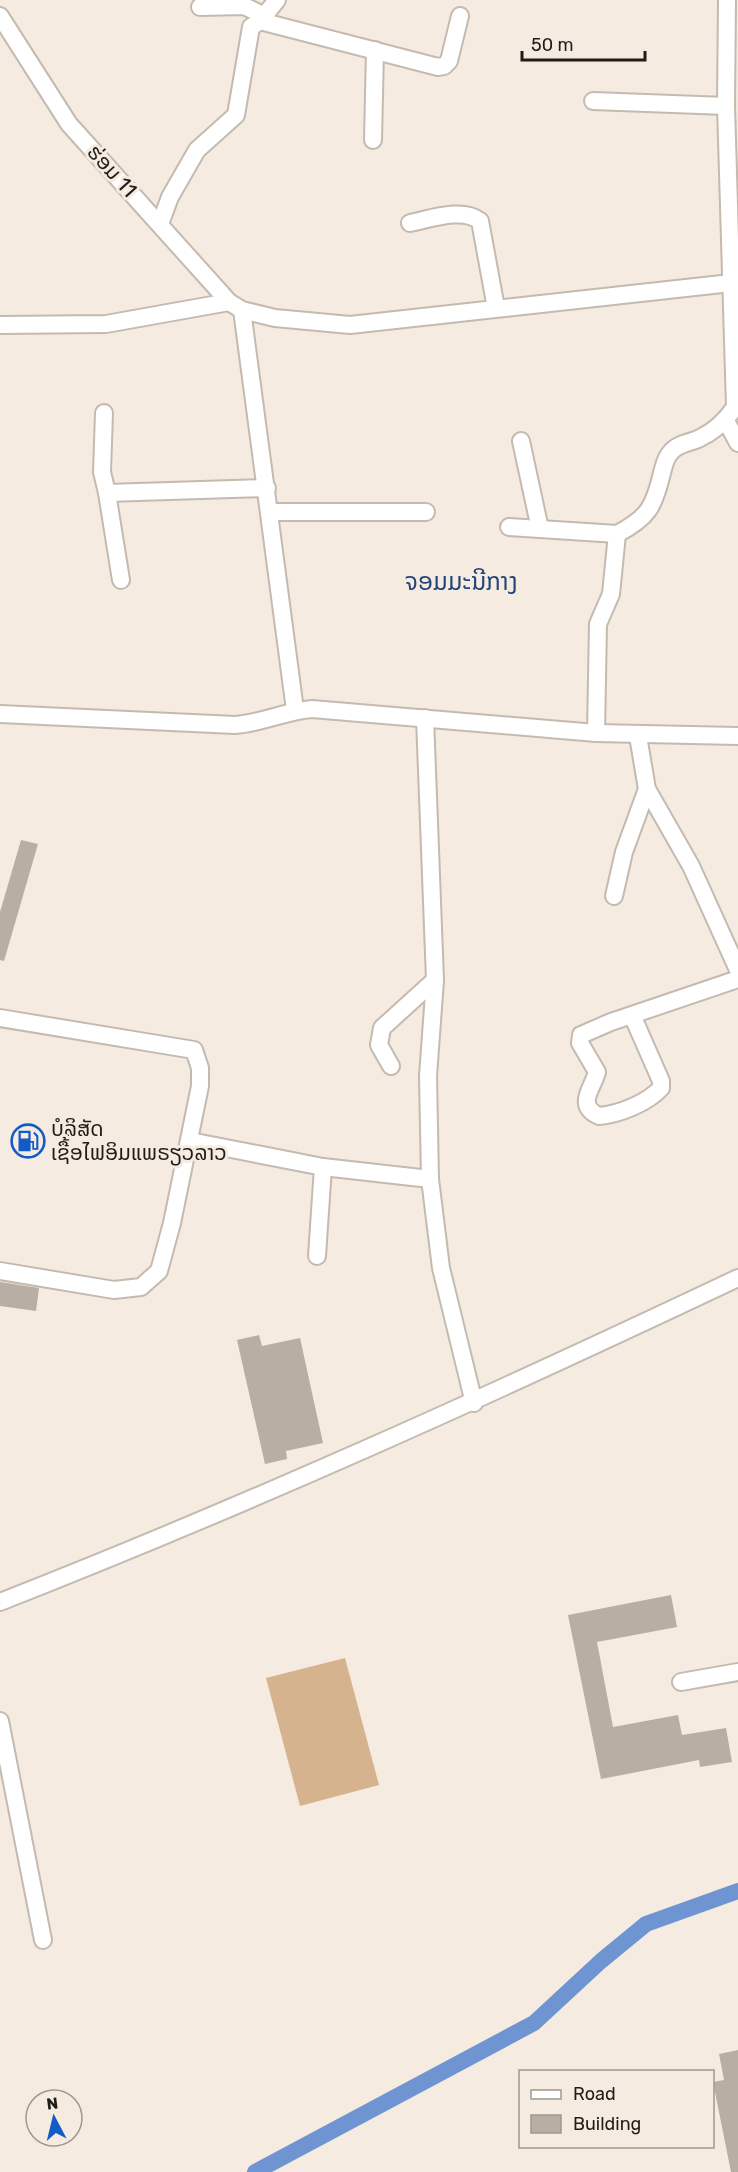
<svg xmlns="http://www.w3.org/2000/svg" width="738" height="2172" font-family="Rubik,'Noto Sans Lao',sans-serif">
  <style>
    .pitch { fill: #d5b38e }
    .lines { fill: none; stroke-linecap: round; stroke-linejoin: round }
    .canal { stroke: #6e95d2; stroke-width: 16 }
    .building { fill: #b8aea4 }
    .minor-casing { stroke: #c4bab0; stroke-width: 20 }
    .minor { stroke: #fff; stroke-width: 16 }
    .labels { text-anchor: middle; stroke-width: 6; stroke-linejoin: round; paint-order: stroke }
    .street-label { font-size: 21px; fill: #201c18; stroke: #f5ebe0 }
    .poi-label { font-size: 21px; fill: #201c18; stroke: #f5ebe0; text-anchor: start }
    .quarter-label { font-size: 24px; fill: #22447a; stroke: #f5ebe0 }
  </style>
  <rect width="100%" height="100%" fill="#f5ebe0"/>
  <polygon class="pitch" points="345,1658 379,1785 300,1806 266,1678"/>
  <g class="lines">
    <polyline class="canal" points="255,2172 534,2023 601,1961 646,1924 738,1891"/>
  </g>
  <g class="building">
    <polygon points="21,840 38,844 4,961 0,960 0,912"/>
    <polygon points="0,1282 39,1288 36,1311 0,1306"/>
    <polygon points="259,1335 262,1346 300,1338 323,1443 286,1451 287,1459 265,1464 237,1340"/>
    <polygon points="671,1595 677,1627 597,1642 613,1727 678,1715 682,1735 726,1728 732,1762 700,1767 699,1760 601,1779 568,1615"/>
    <polygon points="738,2050 738,2172 731,2172 713,2082 724,2080 719,2054"/>
  </g>
  <g class="lines">
    <g class="minor-casing">
      <g id="minor">
        <polyline points="200,7 244,6 263,15"/>
        <polyline points="0,16 69,124 229,302 242,310 275,318 350,325 731,283"/>
        <polyline points="260,21 438,67 444,66 449,61 460,16"/>
        <polyline points="593,101 726,106"/>
        <polyline points="373,140 375,50"/>
        <path d="M410 223C430 219 463 207 480 221L496 308"/>
        <polyline points="160,224 170,197 197,150 236,115 251,27 260,21 277,0"/>
        <polyline points="242,310 295,710"/>
        <polyline points="0,325 106,324 229,302"/>
        <polyline points="104,413 102,472 107,493 267,488"/>
        <polyline points="726,421 738,443"/>
        <polyline points="521,441 540,529"/>
        <polyline points="107,493 121,580"/>
        <polyline points="270,512 426,512"/>
        <path d="M509 527 617 534C648 518 654 507 662 473 664 466 665 458 671 452 678 443 691 443 700 438 715 431 726 420 735 407L726 106 727 0"/>
        <path d="M0 714 235 725C262 723 286 711 312 709L596 733 738 736"/>
        <polyline points="425,718 435,980 428,1076 430,1179 441,1268 474,1403"/>
        <polyline points="596,733 598,624 611,594 617,534"/>
        <polyline points="638,736 647,789 691,866 738,970"/>
        <polyline points="614,896 624,852 647,789"/>
        <path d="M632 1015 661 1081V1088C647 1103 620 1114 599 1116 575 1105 593 1088 597 1072L580 1043 581 1035 611 1022 738 979"/>
        <polyline points="0,1018 194,1050 200,1068 200,1086 172,1223 159,1271 141,1287 114,1290 0,1271"/>
        <polyline points="391,1066 379,1045 382,1028 435,980"/>
        <polyline points="190,1141 323,1167 430,1179"/>
        <polyline points="317,1256 323,1167"/>
        <path d="M0 1602C250 1504 495 1393 738 1278"/>
        <polyline points="681,1682 738,1672"/>
        <polyline points="0,1721 43,1940"/>
      </g>
    </g>
    <use href="#minor" class="minor"/>
  </g>
  <defs>
    <g id="fuel-ring" transform="scale(1.725)"><circle r="9.5" fill="#f5ebe0" stroke="#135bc6" stroke-width="1.5"/><path d="M-5.5-6h7V0h2V4h1.3V-2.5L3-4.5l.8-.8L6-3V5H2.5V1h-1V6h-7ZM-4.2-4.7v3.2H.2V-4.7Z" fill="#135bc6"/></g>
  </defs>
  <g fill-rule="evenodd">
    <use href="#fuel-ring" x="28" y="1141"/>
  </g>
  <g class="labels">
    <g class="street-label">
      <text transform="translate(112 171) rotate(48)" y="7">ຮ່ອມ 11</text>
    </g>
    <g class="poi-label">
      <text x="51" y="1136">ບໍລິສັດ<tspan x="51" dy="24">ເຊື້ອໄຟອິມແພຣຽວລາວ</tspan></text>
    </g>
    <g class="quarter-label">
      <text x="461" y="590">ຈອມມະນີກາງ</text>
    </g>
  </g>
  <rect x="519" y="2070" width="195" height="78" fill="#f5ebe0" stroke="#a09890" stroke-width="1.5"/>
  <rect x="531" y="2090" width="30" height="9" fill="#ffffff" stroke="#a09890" stroke-width="1.5"/>
  <text x="573" y="2100" font-size="18" fill="#201c18">Road</text>
  <rect x="531" y="2115" width="30" height="18" fill="#b8aea4" stroke="#a09890" stroke-width="1.5"/>
  <text x="573" y="2130" font-size="18" fill="#201c18">Building</text>
  <g transform="translate(54 2118) rotate(353)"><circle r="28" fill="#f5ebe0" stroke="#a09890" stroke-width="1.5"/>
  <path d="M0-4.5L10 22L0 15L-10 22Z" fill="#135bc6"/>
  <text y="-9" font-size="16" font-weight="bold" text-anchor="middle" fill="#201c18">N</text>
  </g>
  <path d="M522 51v9h123v-9" fill="none" stroke="#201c18" stroke-width="3"/>
  <text x="531" y="51" font-size="18" fill="#201c18" stroke="#f5ebe0" stroke-width="4.5" paint-order="stroke">50 m</text>
</svg>
